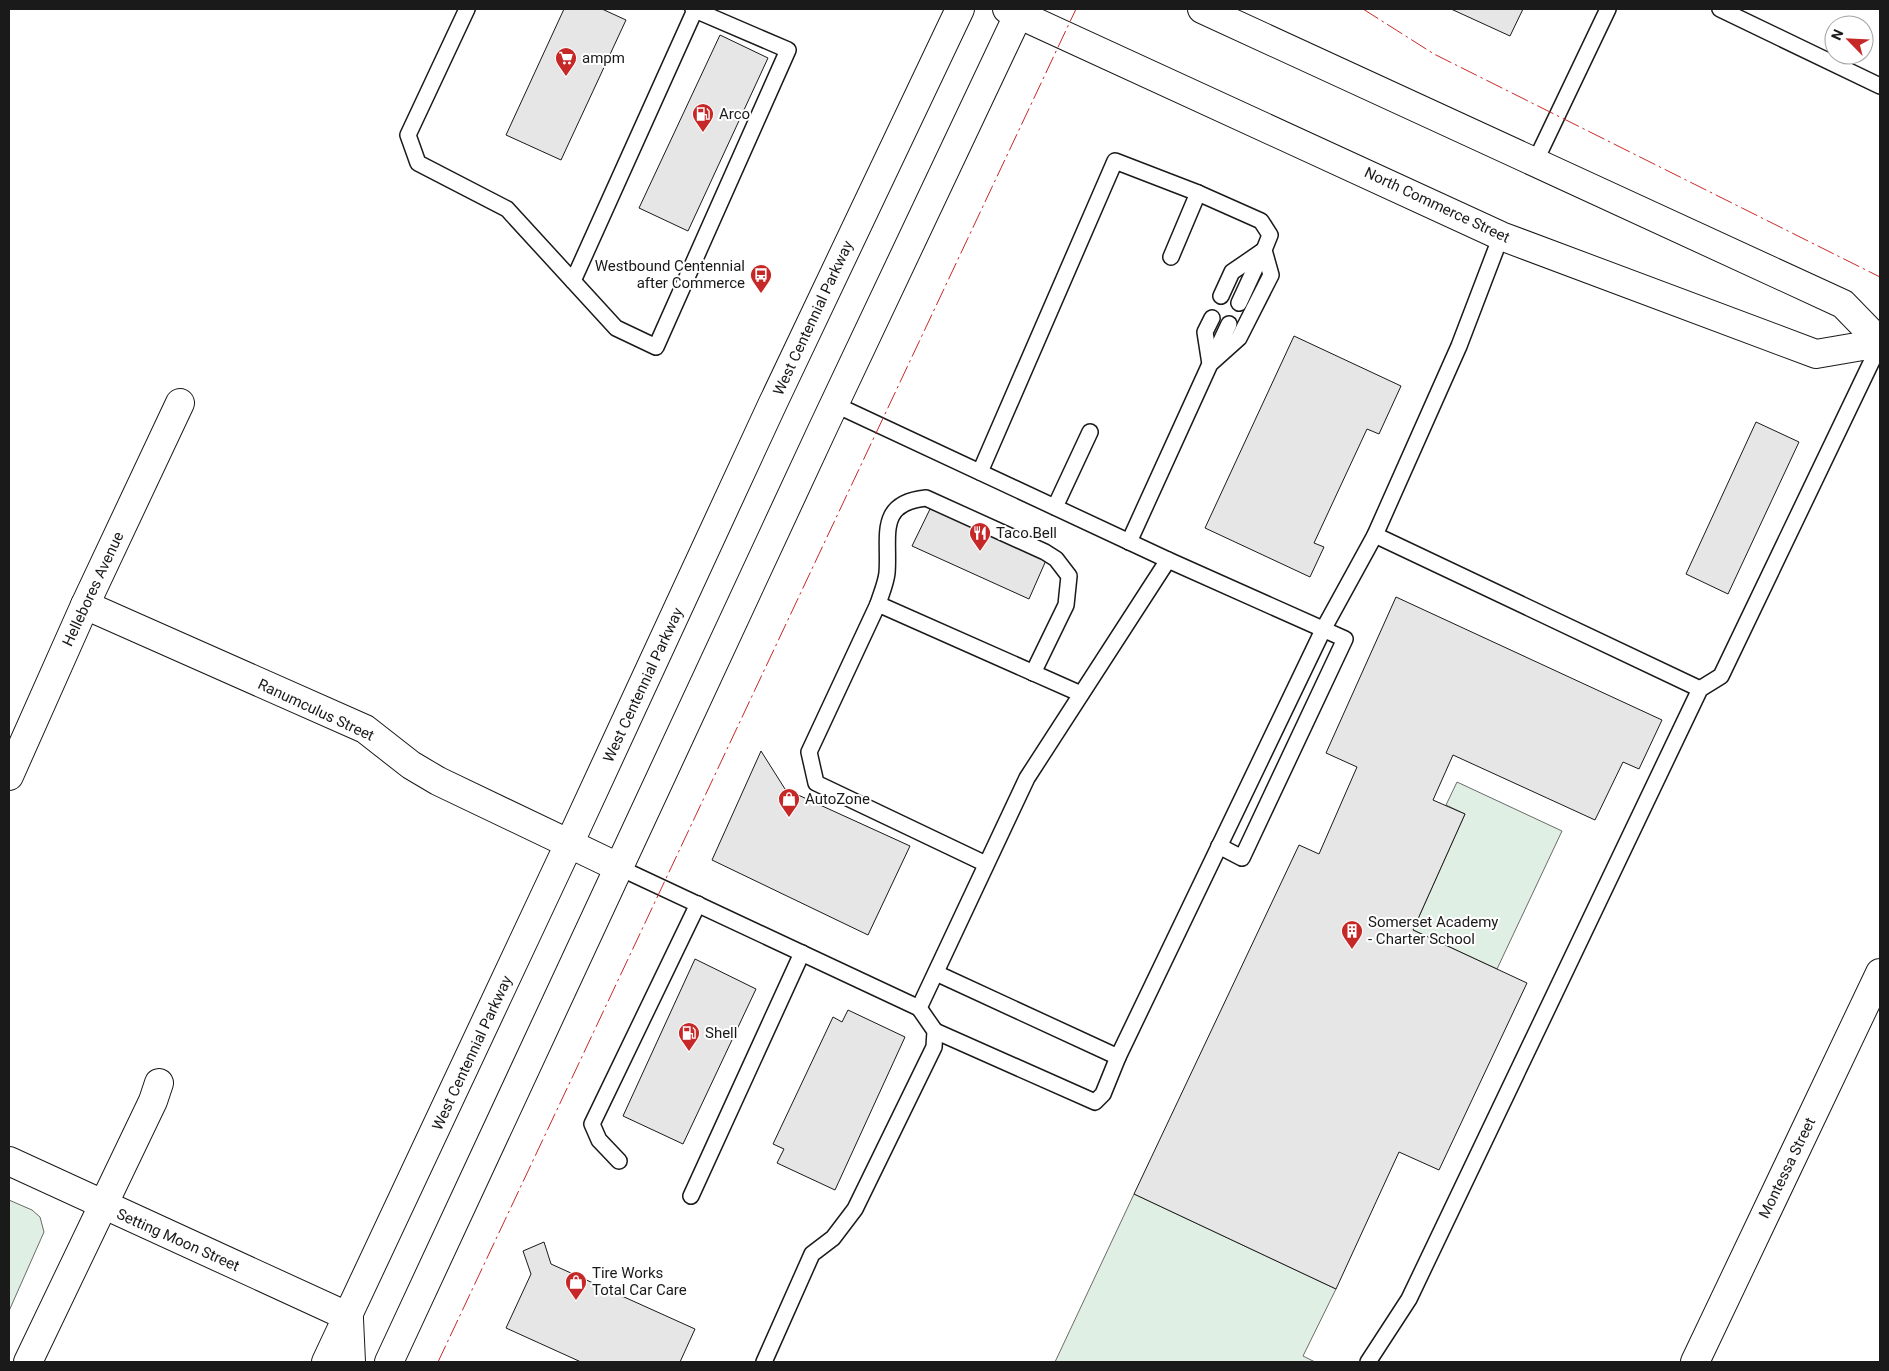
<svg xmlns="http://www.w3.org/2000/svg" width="1889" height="1371" font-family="Roboto,sans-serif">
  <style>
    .green { fill: #e0efe3; stroke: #6a6a6a }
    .building { fill: #e6e6e6; stroke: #1a1a1a }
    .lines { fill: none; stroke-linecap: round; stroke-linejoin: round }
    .service-casing { stroke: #1a1a1a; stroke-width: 18 }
    .minor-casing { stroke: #1a1a1a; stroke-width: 30 }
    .secondary-casing { stroke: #1a1a1a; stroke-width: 30 }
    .service { stroke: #fff; stroke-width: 15 }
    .minor { stroke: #fff; stroke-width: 28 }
    .secondary { stroke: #fff; stroke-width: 28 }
    .power { stroke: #c62828; stroke-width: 1; stroke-dasharray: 18 4 2.5 4; stroke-linecap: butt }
    .labels { text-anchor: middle; stroke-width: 4; stroke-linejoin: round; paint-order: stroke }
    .poi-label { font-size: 15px; fill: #1a1a1a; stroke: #fff; text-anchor: start }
    .street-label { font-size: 15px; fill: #1a1a1a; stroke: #fff }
  </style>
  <rect width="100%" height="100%" fill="#fff"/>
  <g class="green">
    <polygon points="1457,782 1562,831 1497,969 1413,930 1465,814 1446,805"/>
    <polygon points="1134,1194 1336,1289 1303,1356 1315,1362 1055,1362"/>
    <polygon points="9,1200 32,1210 40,1217 44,1232 9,1311"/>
  </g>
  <g class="building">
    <polygon points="564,9 602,9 626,20 561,160 506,135"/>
    <polygon points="1451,9 1523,9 1510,36"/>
    <polygon points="720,35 768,58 688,231 639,208"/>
    <polygon points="1294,336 1401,386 1379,434 1367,429 1314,543 1324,547 1310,577 1205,528"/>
    <polygon points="1756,422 1799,442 1728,594 1686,574"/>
    <polygon points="931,507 1047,558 1029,599 912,546"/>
    <polygon points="1396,597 1662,720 1639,769 1623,762 1595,820 1453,755 1433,800 1465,814 1413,930 1527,983 1439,1170 1399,1152 1336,1289 1134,1194 1299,845 1319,854 1357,767 1326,753"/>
    <polygon points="761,751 785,789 910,846 868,935 712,860"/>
    <polygon points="695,959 756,989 683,1144 623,1116"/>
    <polygon points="848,1010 905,1037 835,1190 777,1163 784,1149 773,1144 833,1017 842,1022"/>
    <polygon points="544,1242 551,1264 695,1329 680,1362 581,1362 506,1328 531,1274 523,1251"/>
  </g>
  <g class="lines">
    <g class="service-casing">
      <g id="service">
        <polyline points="467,9 408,135 418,163 507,209 616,328 656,347 788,50 695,10"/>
        <polyline points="1720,9 1880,86"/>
        <polyline points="1535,162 1608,9"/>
        <polyline points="573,281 695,10 693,9"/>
        <polyline points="1221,296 1232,272 1264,250"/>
        <polyline points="1239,303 1263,251"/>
        <polyline points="1213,358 1229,324"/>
        <polyline points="1210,364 1205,332 1212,318"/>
        <polyline points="834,404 1168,560 1345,639 1242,858 1219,846"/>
        <polyline points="980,472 1115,161 1198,193"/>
        <polyline points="1055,507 1090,432"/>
        <polyline points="1375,535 1700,689"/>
        <polyline points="1129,542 1210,364 1239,338 1271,275 1264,250 1270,235 1261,221 1198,193 1171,257"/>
        <path d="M878 604C881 594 886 583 887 573 890 537 876 503 926 498L1045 552 1056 559 1069 576 1066 605 1033 673"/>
        <polyline points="986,864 816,783 809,752 878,604 1081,694"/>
        <polyline points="620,868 919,1008 1027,778 1168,560"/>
        <polyline points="936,973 1118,1057 1324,628 1375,535 1459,346 1501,236"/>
        <polyline points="935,1031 1095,1102 1103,1094 1118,1057"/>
        <polyline points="619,1161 599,1140 592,1124 698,904"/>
        <polyline points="691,1196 802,953"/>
        <polyline points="764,1362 812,1254 833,1238 855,1209 934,1047 935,1031 919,1008"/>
        <polyline points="1368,1362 1409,1299 1700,689 1721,676 1880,344"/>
      </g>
    </g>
    <g class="minor-casing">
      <g id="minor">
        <polyline points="85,605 365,729 411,765 438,781 620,868"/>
        <polyline points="9,776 85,605 180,403"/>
        <polyline points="9,1161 349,1317"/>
        <polyline points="28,1362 153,1101 159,1083"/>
        <polyline points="1695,1362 1880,973"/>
      </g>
    </g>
    <g class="secondary-casing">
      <g id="secondary">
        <polyline points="1007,9 1501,236 1816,354 1880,343"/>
        <polyline points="1202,9 1843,304 1880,342"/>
        <polyline points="349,1319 351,1362"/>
        <polyline points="326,1362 569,844 772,405 960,9"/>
        <polyline points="389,1362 823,428 1021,9"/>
      </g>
    </g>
    <use href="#service" class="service"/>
    <use href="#minor" class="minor"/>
    <use href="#secondary" class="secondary"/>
    <g class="power">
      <polyline points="1363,9 1434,54 1880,277"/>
      <polyline points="438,1362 1076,9"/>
    </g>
  </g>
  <defs>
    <g id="supermarket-pin" transform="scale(1.125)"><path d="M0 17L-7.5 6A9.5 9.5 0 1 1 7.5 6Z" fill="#c62828" stroke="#fff"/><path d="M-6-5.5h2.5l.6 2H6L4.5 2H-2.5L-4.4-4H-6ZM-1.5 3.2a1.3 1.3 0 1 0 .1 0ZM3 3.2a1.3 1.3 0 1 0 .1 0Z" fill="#fff"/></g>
    <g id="fuel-pin" transform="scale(1.125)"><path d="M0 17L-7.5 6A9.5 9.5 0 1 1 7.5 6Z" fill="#c62828" stroke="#fff"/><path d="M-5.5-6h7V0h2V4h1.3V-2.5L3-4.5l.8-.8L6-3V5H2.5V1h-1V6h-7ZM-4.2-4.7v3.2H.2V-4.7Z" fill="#fff"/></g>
    <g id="bus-pin" transform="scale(1.125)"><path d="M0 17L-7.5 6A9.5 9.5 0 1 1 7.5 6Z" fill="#c62828" stroke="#fff"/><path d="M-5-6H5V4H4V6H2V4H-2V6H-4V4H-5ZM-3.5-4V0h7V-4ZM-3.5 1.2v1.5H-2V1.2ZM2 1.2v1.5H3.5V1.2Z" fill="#fff"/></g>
    <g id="restaurant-pin" transform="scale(1.125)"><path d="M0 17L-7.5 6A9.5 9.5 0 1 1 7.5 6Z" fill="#c62828" stroke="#fff"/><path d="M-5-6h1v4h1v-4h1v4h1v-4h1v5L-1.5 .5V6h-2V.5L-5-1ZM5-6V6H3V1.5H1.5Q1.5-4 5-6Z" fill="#fff"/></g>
    <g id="shop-pin" transform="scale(1.125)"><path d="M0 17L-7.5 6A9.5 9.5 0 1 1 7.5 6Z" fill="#c62828" stroke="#fff"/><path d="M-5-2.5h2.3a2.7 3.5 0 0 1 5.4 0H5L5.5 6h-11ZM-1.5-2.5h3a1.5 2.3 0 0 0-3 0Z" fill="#fff"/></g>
    <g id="building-pin" transform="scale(1.125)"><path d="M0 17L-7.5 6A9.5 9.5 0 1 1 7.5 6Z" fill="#c62828" stroke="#fff"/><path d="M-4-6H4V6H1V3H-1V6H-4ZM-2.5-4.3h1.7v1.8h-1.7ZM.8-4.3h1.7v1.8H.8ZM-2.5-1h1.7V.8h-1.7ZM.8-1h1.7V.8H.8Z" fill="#fff"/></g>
  </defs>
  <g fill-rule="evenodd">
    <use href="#supermarket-pin" x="566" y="58"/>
    <use href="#fuel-pin" x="703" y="114"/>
    <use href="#bus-pin" x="761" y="275"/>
    <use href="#restaurant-pin" x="980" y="533"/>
    <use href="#shop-pin" x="789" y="799"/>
    <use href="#building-pin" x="1352" y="931"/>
    <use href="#fuel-pin" x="689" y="1033"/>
    <use href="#shop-pin" x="576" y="1282"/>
  </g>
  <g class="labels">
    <g class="poi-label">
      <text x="582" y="63">ampm</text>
      <text x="719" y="119">Arco</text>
      <text x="745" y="271" text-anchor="end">Westbound Centennial<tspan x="745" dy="17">after Commerce</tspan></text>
      <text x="996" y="538">Taco Bell</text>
      <text x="805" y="804">AutoZone</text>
      <text x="1368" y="927">Somerset Academy<tspan x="1368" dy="17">- Charter School</tspan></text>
      <text x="705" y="1038">Shell</text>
      <text x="592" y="1278">Tire Works<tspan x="592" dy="17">Total Car Care</tspan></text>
    </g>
    <g class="street-label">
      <text transform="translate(1437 205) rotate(25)" y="5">North Commerce Street</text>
      <text transform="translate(813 318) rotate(-65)" y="5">West Centennial Parkway</text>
      <text transform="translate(93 589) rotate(-65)" y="5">Hellebores Avenue</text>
      <text transform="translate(643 685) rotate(-65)" y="5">West Centennial Parkway</text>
      <text transform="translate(316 710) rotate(25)" y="5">Ranumculus Street</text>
      <text transform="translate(472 1053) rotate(-65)" y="5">West Centennial Parkway</text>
      <text transform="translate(1787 1168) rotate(-64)" y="5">Montessa Street</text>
      <text transform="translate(178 1240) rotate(24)" y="5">Setting Moon Street</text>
    </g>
  </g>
  <rect width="1889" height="1371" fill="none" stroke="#1a1a1a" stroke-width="20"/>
  <g transform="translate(1849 40) rotate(294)"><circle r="24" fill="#ffffff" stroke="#a3a3a3"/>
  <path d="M0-4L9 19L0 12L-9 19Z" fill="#c62828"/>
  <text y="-8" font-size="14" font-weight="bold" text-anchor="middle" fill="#1a1a1a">N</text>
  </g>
</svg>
